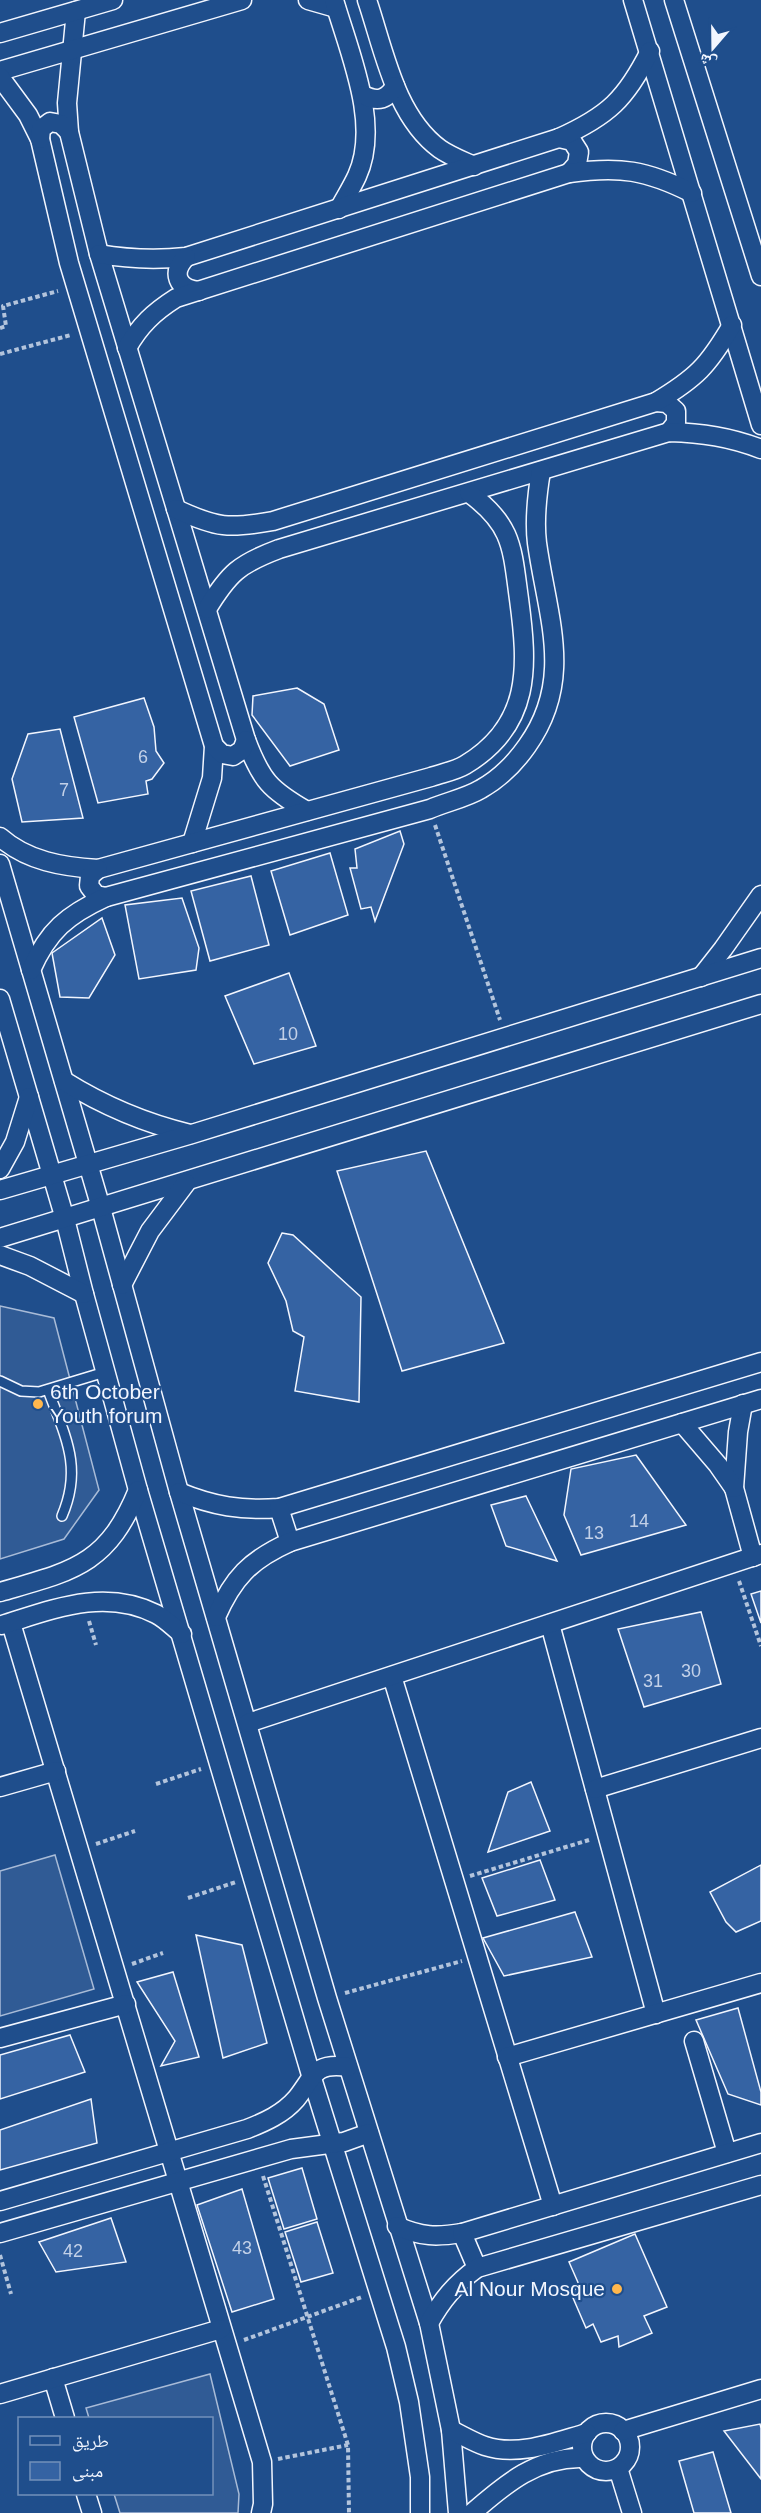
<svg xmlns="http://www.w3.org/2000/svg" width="761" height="2513" font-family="Arial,'Noto Naskh Arabic',sans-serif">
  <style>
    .built { fill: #305b95; stroke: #a8bbd7; stroke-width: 1.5 }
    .building { fill: #3563a3; stroke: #f2f6ff; stroke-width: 1.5 }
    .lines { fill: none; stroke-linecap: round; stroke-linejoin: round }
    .service-casing { stroke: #f2f6ff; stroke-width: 12 }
    .minor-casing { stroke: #f2f6ff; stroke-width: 21 }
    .path { stroke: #b3c4dc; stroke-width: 4; stroke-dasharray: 4.5 3; stroke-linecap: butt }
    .service { stroke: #1f4e8c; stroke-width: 9 }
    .minor { stroke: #1f4e8c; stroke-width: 18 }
    .poi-dot { fill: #ffb74d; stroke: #1f4e8c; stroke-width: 2 }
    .labels { text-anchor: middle; stroke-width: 4.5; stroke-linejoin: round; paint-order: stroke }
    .number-label { font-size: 18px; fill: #c3d1e8 }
    .poi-label { font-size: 21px; fill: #f2f6ff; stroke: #1f4e8c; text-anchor: start }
  </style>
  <rect width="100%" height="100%" fill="#1f4e8c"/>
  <g class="built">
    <polygon points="0,1306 54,1318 99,1490 64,1539 0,1559"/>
    <polygon points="55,1855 94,1989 0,2016 0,1871"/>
    <polygon points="210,2374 239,2494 238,2513 120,2513 114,2494 212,2494 212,2418 89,2418 86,2408"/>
  </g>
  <g class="building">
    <polygon points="297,688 324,704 339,750 290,766 252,715 253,696"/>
    <polygon points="144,698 154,727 156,751 164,763 152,779 146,781 148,794 98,803 74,717"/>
    <polygon points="60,729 83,818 22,822 12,779 28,734"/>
    <polygon points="400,831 404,844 375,921 371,907 361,909 350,868 357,868 355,849"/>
    <polygon points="330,853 348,915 290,935 271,871"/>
    <polygon points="251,876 269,945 210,961 191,891"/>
    <polygon points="182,898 199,948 196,970 139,979 125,905"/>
    <polygon points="102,918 115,955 89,998 60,997 52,953"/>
    <polygon points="289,973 316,1046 254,1064 225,996"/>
    <polygon points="426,1151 504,1343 402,1371 337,1171"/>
    <polygon points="282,1233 293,1235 361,1297 359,1402 295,1391 304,1337 293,1331 286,1301 268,1263"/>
    <polygon points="636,1455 686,1525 581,1555 564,1515 571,1469"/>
    <polygon points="526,1496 557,1561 506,1546 491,1505"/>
    <polygon points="761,1591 761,1623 751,1594"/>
    <polygon points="701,1612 721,1684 644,1707 618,1629"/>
    <polygon points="531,1782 550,1831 488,1852 508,1792"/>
    <polygon points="540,1860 555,1900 497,1916 482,1878"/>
    <polygon points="761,1865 761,1921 736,1932 726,1922 710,1892"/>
    <polygon points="575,1912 592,1957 504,1976 483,1938"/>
    <polygon points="196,1935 242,1945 267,2043 223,2058"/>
    <polygon points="173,1972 199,2057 161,2066 175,2041 137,1982"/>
    <polygon points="738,2008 761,2092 761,2105 728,2094 696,2020"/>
    <polygon points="70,2035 85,2072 0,2099 0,2055"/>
    <polygon points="91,2099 97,2143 0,2170 0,2130"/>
    <polygon points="302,2168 317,2219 284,2229 268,2178"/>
    <polygon points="242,2189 274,2299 232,2312 197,2205"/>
    <polygon points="111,2218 126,2262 56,2272 39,2242"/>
    <polygon points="317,2222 333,2273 301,2282 285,2232"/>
    <polygon points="635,2234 667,2307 644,2316 652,2333 619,2347 618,2336 601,2342 593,2324 586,2328 570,2291 580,2287 569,2262"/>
    <polygon points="760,2424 761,2428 761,2479 724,2431"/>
    <polygon points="713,2452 731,2513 694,2513 679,2461"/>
  </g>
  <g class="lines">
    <g class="service-casing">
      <g id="service">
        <polyline points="0,1381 21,1391 39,1392 105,1372"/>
        <path d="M48 1390C65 1436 83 1467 62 1516"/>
      </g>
    </g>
    <g class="minor-casing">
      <g id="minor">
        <polyline points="308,0 336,8"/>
        <path d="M334 0C349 52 381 124 357 176 352 187 345 198 339 209"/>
        <path d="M367 0C384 50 395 116 440 149 450 156 463 161 474 166"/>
        <polyline points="633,0 761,425"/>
        <polyline points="674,0 761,276"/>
        <path d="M76 11 67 103 69 132 99 254 246 740C261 780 270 790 307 811"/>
        <polyline points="0,33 113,0"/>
        <polyline points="0,71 242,0"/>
        <polyline points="0,77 28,115 40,139 69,263 214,746 212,778 192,843"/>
        <path d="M363 95C377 102 387 100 395 86"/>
        <polyline points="559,138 572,141 579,152 577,164 569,173"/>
        <polyline points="40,139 41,129 50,122 61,124 69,132"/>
        <path d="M99 254C128 259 156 260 186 257L559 138C608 116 626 99 650 51"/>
        <path d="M186 257C171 273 177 289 199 291"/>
        <path d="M127 348C140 325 154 312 176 298L569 173C620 166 646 170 692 193"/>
        <polyline points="656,402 667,403 676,411 676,423 669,432"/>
        <path d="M176 509C217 528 229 529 273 521L656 402C696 378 708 366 732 325"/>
        <path d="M207 609C229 573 239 564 279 549L669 432C702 433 730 437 761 449"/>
        <polyline points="214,746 222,754 233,756 242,750 246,740"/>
        <path d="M0 837C27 861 63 867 98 869L431 777C442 773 455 771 465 765 532 725 528 666 519 599 512 548 513 525 469 493"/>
        <polyline points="0,864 101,1208 179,1492 327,1998 429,2323 451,2430 458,2513"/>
        <polyline points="98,869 90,876 89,886 96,895 106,897"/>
        <path d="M31 970C48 931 67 915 106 897L430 809C446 802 466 798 481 789 499 779 515 763 527 746 575 679 547 616 537 543 534 519 537 495 541 471"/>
        <polyline points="701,977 723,949 761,895"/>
        <polyline points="0,999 65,1219 84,1294 138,1490 311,2075 396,2347 409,2402 420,2477 420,2513"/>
        <path d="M64 1081C104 1106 144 1123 190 1134"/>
        <polyline points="0,1169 15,1142 29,1097"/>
        <polyline points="0,1190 192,1134 761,958"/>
        <polyline points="0,1238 761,1004"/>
        <polyline points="0,1255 30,1266 84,1294"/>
        <polyline points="122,1285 150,1231 186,1183"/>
        <polyline points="743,1404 738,1432 734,1488 753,1557"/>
        <polyline points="682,1423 718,1465 734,1488"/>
        <path d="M179 1492C213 1506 242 1511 279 1508L761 1362"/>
        <polyline points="279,1508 290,1542"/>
        <path d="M0 1592C72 1571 107 1566 138 1490"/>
        <path d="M216 1617C233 1578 250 1560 290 1542L761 1399"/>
        <polyline points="11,1623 262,2462 263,2504 261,2513"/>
        <polyline points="550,1624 656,2014"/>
        <path d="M2 1625C54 1609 104 1588 156 1614 166 1619 174 1628 182 1634"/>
        <polyline points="392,1676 553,2206"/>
        <polyline points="248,1723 761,1554"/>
        <polyline points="0,1787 56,1771"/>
        <polyline points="595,1789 761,1738"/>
        <polyline points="0,2038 126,2004"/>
        <polyline points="694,2041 727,2153"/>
        <polyline points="507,2057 761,1983"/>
        <path d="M0 2201 247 2129C265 2122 283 2114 296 2099 314 2077 313 2062 348 2067"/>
        <path d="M397 2226C421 2237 437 2237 462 2233L761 2143"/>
        <polyline points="0,2233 291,2149 344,2142 369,2133"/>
        <polyline points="462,2233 477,2268"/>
        <path d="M429 2323C442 2300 455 2284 477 2268L761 2185"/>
        <polyline points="53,2378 65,2418"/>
        <polyline points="0,2394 221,2329"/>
        <circle cx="606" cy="2447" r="24"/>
        <path d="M451 2430C462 2435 473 2442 485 2446 519 2457 555 2442 587 2433"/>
        <polyline points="623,2431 761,2389"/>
        <polyline points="618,2468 632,2513"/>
        <polyline points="86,2494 92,2513"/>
        <path d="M472 2513C505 2484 538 2456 584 2458"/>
      </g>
    </g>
    <g class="path">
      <polyline points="0,328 6,326 3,306 58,291"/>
      <polyline points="0,354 71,335"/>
      <polyline points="435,825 500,1020"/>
      <polyline points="739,1581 761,1646"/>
      <polyline points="89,1621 96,1645"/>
      <polyline points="156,1784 201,1769"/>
      <polyline points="96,1844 135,1831"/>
      <polyline points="470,1876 589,1840"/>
      <polyline points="188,1898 236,1882"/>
      <polyline points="132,1964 163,1953"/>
      <polyline points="345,1993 462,1961"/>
      <polyline points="263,2176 348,2445 349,2513"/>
      <polyline points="0,2255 11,2294"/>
      <polyline points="244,2340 362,2297"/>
      <polyline points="278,2459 348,2445"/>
    </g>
    <use href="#service" class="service"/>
    <use href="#minor" class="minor"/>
  </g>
  <g class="poi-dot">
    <circle cx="38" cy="1404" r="6"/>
    <circle cx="617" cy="2289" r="6"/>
  </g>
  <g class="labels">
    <g class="number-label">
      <text x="143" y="763">6</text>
      <text x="64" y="796">7</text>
      <text x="288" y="1040">10</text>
      <text x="639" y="1527">14</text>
      <text x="594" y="1539">13</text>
      <text x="691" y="1677">30</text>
      <text x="653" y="1687">31</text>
      <text x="242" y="2254">43</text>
      <text x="73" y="2257">42</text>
    </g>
    <g class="poi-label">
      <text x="50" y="1399">6th October<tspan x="50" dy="24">Youth forum</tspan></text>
      <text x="605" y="2296" text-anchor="end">Al Nour Mosque</text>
    </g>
  </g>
  <rect x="18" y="2417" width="195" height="78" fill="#1f4e8c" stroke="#7391ba" stroke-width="1.5"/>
  <rect x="30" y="2436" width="30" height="9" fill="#1f4e8c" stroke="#7391ba" stroke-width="1.5"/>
  <text x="72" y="2447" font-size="18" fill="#f2f6ff">طريق</text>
  <rect x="30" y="2462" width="30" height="18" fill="#3563a3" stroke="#7391ba" stroke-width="1.5"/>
  <text x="72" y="2477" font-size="18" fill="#f2f6ff">مبنى</text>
  <g transform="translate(713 48) rotate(200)" stroke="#1f4e8c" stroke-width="4.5" paint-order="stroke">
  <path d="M0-4.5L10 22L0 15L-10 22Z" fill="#f2f6ff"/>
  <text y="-9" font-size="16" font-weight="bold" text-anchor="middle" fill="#f2f6ff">ش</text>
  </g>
</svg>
